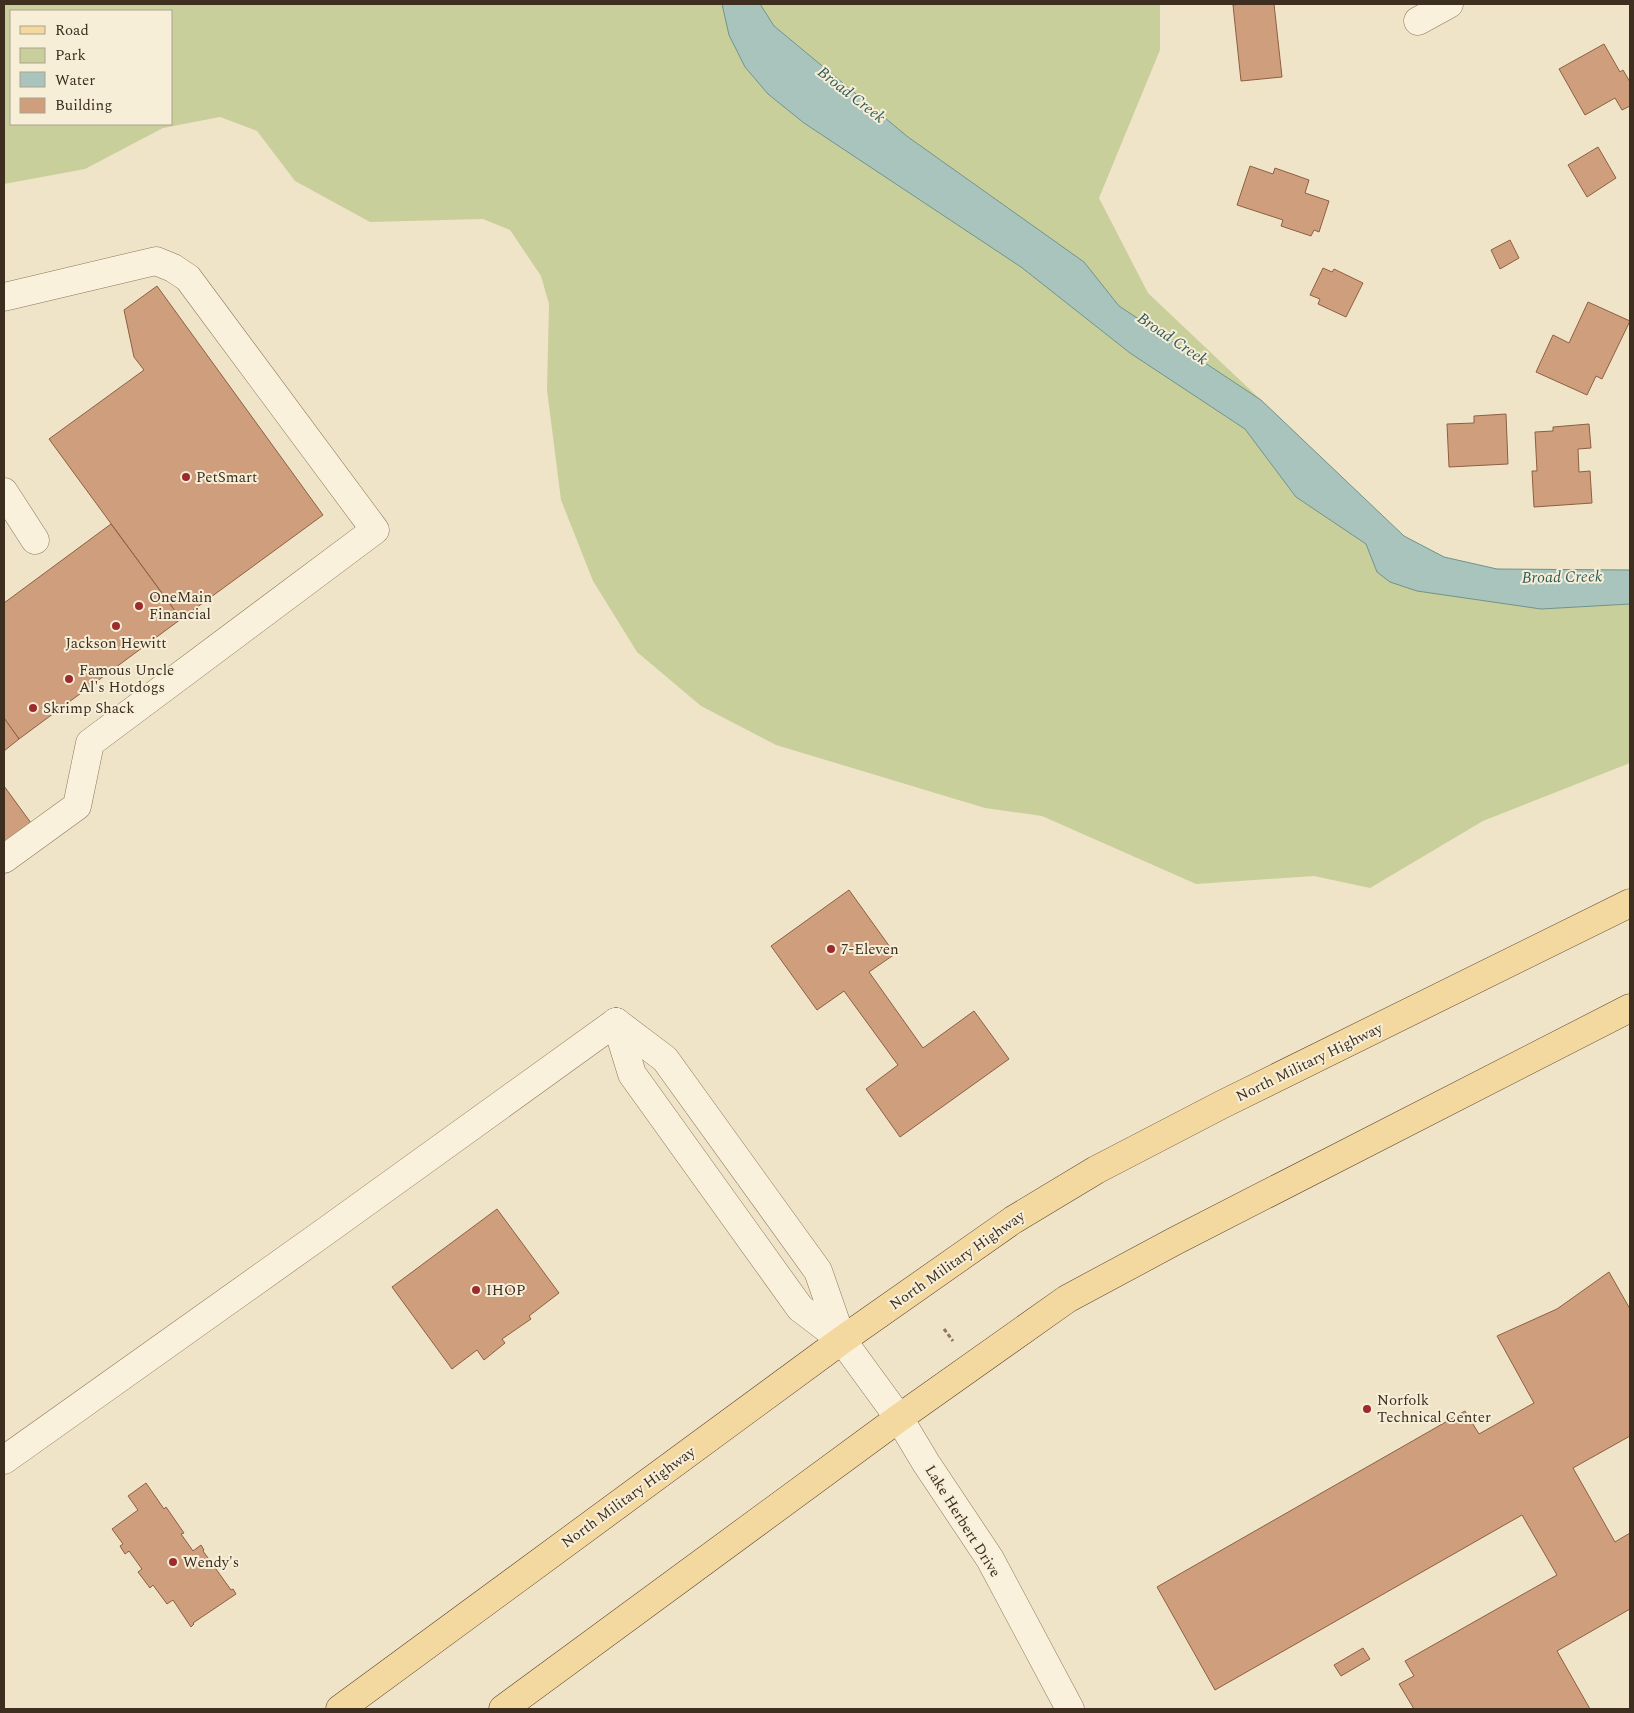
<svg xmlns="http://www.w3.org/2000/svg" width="1634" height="1713" font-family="Spectral,serif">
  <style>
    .green { fill: #c9cf9b; fill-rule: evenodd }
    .water { fill: #a9c4bc; stroke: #6f938a }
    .building { fill: #cf9f7d; stroke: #8d5f41 }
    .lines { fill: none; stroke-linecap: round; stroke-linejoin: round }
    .minor-casing { stroke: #8d765c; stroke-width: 29 }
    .major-casing { stroke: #5b4430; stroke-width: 29 }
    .path { stroke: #8d765c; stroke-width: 3; stroke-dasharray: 4 2.5; stroke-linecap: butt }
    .minor { stroke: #faf1dc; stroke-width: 28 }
    .major { stroke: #f3d9a0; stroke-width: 28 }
    .poi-dot { fill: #9e2a2b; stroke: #f7eed8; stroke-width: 2 }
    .labels { text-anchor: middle; stroke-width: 4; stroke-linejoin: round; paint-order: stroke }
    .poi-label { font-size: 15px; fill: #3d2e20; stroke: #f7eed8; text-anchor: start }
    .street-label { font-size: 15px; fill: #3d2e20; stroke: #f7eed8 }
    .water-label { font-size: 16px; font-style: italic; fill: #2f5d5a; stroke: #f7eed8 }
  </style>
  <rect width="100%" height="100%" fill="#f0e4c8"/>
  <g class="green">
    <path d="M4 4H722L729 35 745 67 768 94 804 123 1021 267 1130 353 1245 429 1296 497 1366 544 1377 572 1541 609 1630 604V763L1483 821 1370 888 1314 876 1196 884 1042 816 985 808 776 745 701 706 637 652 593 581 561 500 547 390 549 304 541 276 510 230 483 219 370 222 295 181 257 131 220 117 163 128 85 169 4 184ZM11 11H171V124H11Z"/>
    <polygon points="760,4 1160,4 1160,50 1099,198 1148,293 1261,400 1119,306 1084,262 908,137 774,26"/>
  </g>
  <polygon class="water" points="722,4 760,4 774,26 908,137 1084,262 1119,306 1261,400 1404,536 1444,557 1497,569 1630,570 1630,604 1541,609 1417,591 1390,582 1377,572 1366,544 1296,497 1245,429 1130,353 1021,267 804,123 768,94 745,67 729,35"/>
  <g class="building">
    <polygon points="1242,4 1274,4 1282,77 1241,81 1233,5"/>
    <polygon points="1604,44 1620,72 1623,70 1630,82 1630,106 1622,110 1615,98 1585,115 1559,69"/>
    <polygon points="1598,147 1616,178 1587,197 1568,165"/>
    <polygon points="1250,166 1273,174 1275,168 1309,180 1305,193 1329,201 1319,232 1314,230 1311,236 1281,226 1283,220 1237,205"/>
    <polygon points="1510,240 1519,258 1500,269 1491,250"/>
    <polygon points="1323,268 1332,272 1334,269 1363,283 1346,317 1318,304 1320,299 1310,295"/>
    <polygon points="157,286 323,515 181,619 49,439 144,370 134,357 124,310"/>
    <polygon points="1588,302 1630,321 1602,379 1596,376 1587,395 1536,372 1553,335 1569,343"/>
    <polygon points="1506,414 1508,464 1449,467 1447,424 1474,423 1474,416"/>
    <polygon points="1589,424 1591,448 1578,449 1579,472 1590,471 1592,503 1534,507 1532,471 1537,471 1535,432 1553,431 1553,427"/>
    <polygon points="111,524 181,619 19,739 4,718 4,603"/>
    <polygon points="4,718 19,739 4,751"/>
    <polygon points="4,786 31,823 4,843"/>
    <polygon points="849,890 895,954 869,972 923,1048 974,1011 1009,1059 900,1137 866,1089 898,1065 844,991 817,1010 771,946"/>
    <polygon points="497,1209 559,1293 529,1316 531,1319 502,1339 505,1343 484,1360 477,1350 452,1369 392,1287"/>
    <polygon points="1609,1272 1630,1309 1630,1436 1573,1468 1615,1542 1630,1533 1630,1609 1557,1651 1590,1709 1414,1709 1399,1684 1414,1676 1405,1661 1557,1575 1522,1515 1215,1690 1157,1587 1465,1411 1479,1434 1534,1403 1497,1336 1557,1309"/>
    <polygon points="146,1483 164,1509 166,1507 184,1533 181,1534 193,1551 201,1545 204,1550 203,1551 231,1590 233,1589 236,1594 193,1623 194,1624 191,1627 173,1600 167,1604 153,1585 150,1588 138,1572 142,1569 129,1551 125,1554 120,1546 123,1544 112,1529 138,1510 128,1496"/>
    <polygon points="1363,1648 1370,1659 1341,1676 1334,1665"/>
  </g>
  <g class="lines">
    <g class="minor-casing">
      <g id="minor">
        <polyline points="1418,21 1449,4"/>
        <polyline points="4,297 156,261 173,268 188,278 375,530 90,743 77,806 4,859"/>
        <polyline points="4,492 35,540"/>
        <polyline points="616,1022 632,1074 800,1308 842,1340 899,1418 926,1463 990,1559 1070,1709"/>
        <polyline points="616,1022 665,1059 818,1271 842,1340"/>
        <polyline points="4,1460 319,1236 616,1022"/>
      </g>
    </g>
    <g class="major-casing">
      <g id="major">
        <polyline points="340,1709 842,1340 1013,1220 1096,1170 1223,1104 1630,903"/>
        <polyline points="503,1709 899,1418 1067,1299 1175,1241 1630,1008"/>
      </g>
    </g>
    <polyline class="path" points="944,1329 953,1341"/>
    <use href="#minor" class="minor"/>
    <use href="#major" class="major"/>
  </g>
  <g class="poi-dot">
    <circle cx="186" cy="477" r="5"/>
    <circle cx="139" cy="606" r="5"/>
    <circle cx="116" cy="626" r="5"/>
    <circle cx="69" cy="679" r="5"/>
    <circle cx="33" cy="708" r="5"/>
    <circle cx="831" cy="949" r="5"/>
    <circle cx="476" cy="1290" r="5"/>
    <circle cx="1367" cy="1409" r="5"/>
    <circle cx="173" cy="1562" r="5"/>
  </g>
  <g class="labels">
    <g class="poi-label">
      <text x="196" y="482">PetSmart</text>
      <text x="149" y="602">OneMain<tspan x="149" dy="17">Financial</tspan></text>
      <text x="116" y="648" text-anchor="middle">Jackson Hewitt</text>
      <text x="79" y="675">Famous Uncle<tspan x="79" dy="17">Al's Hotdogs</tspan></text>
      <text x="43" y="713">Skrimp Shack</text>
      <text x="841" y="954">7-Eleven</text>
      <text x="486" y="1295">IHOP</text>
      <text x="1377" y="1405">Norfolk<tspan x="1377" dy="17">Technical Center</tspan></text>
      <text x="183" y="1567">Wendy's</text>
    </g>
    <g class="street-label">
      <text transform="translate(1309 1062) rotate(-26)" y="5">North Military Highway</text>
      <text transform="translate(957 1260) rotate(-35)" y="5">North Military Highway</text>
      <text transform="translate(628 1497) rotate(-36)" y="5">North Military Highway</text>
      <text transform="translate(963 1521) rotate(58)" y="5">Lake Herbert Drive</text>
    </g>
    <g class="water-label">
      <text transform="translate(852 94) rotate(38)" y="6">Broad Creek</text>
      <text transform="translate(1173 338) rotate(34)" y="6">Broad Creek</text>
      <text transform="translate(1562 576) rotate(-1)" y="6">Broad Creek</text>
    </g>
  </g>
  <rect width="1634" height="1713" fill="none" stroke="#3d2e20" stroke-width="10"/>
  <rect x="10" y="10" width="162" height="115" fill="#f7eed8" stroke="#ada18e"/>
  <rect x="20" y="26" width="25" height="8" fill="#f3d9a0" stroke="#ada18e"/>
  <text x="55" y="35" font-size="15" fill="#3d2e20">Road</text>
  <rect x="20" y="48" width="25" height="15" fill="#c9cf9b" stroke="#ada18e"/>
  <text x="55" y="60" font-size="15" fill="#3d2e20">Park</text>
  <rect x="20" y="72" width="25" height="15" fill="#a9c4bc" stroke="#ada18e"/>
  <text x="55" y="85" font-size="15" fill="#3d2e20">Water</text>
  <rect x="20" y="98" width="25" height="15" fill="#cf9f7d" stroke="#ada18e"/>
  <text x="55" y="110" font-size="15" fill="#3d2e20">Building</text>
</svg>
